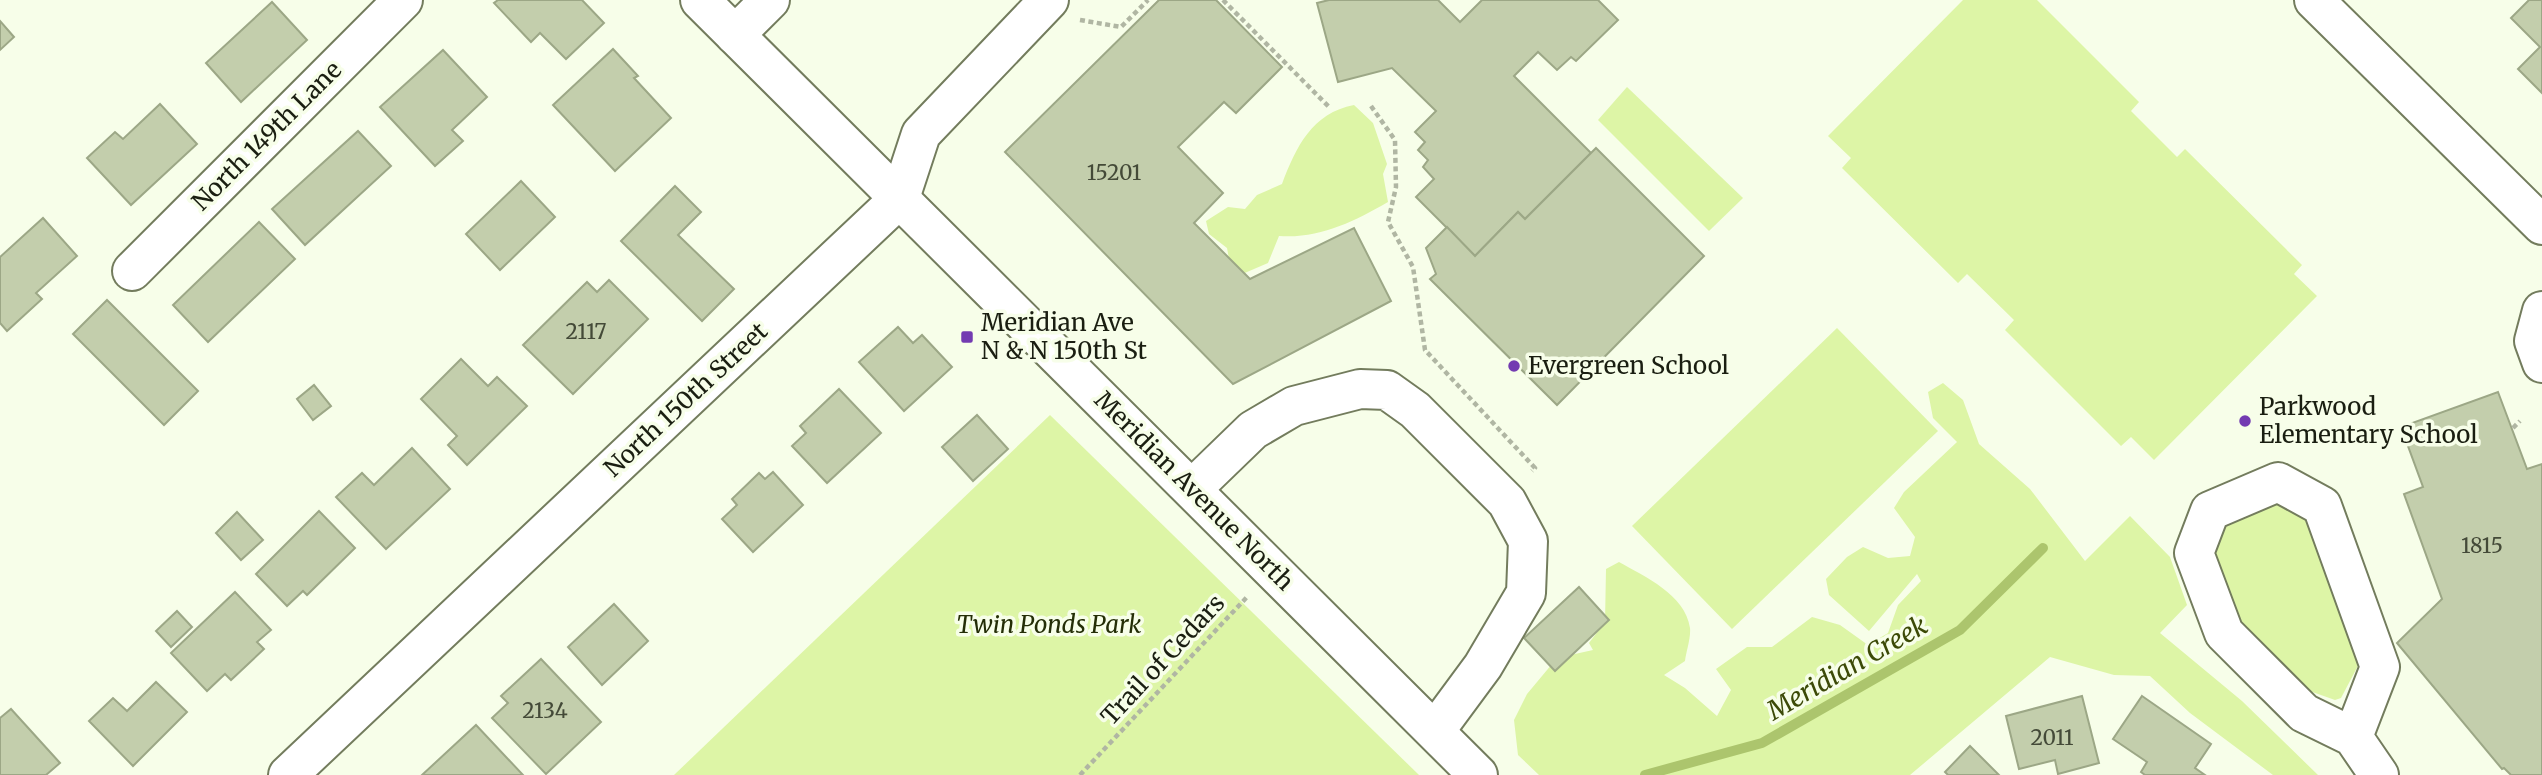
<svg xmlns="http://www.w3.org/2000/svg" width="2542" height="775" font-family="Merriweather,serif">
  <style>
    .green { fill: #ddf5a6 }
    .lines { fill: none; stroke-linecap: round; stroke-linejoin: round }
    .stream { stroke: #acc56d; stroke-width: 10 }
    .building { fill: #c3ceac; stroke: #9ca786; stroke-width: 2 }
    .minor-casing { stroke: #737c5d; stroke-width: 42 }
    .path { stroke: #b0b6a3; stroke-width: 4.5; stroke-dasharray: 5 3.5; stroke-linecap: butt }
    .minor { stroke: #fff; stroke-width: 38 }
    .poi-dot { fill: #733bb1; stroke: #f7fee9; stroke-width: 2.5 }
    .labels { text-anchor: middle; stroke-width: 7; stroke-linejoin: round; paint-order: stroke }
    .number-label { font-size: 21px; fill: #444a38 }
    .street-label { font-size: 24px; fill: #1a1e11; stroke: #f7fee9 }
    .poi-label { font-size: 24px; fill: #1a1e11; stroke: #f7fee9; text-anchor: start }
    .park-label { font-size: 24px; font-style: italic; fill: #242e07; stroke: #f7fee9 }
    .water-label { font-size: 26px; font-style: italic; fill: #3c4a07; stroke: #f7fee9 }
  </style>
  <rect width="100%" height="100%" fill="#f7fee9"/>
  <g class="green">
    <polygon points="1963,0 2037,0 2139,102 2131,111 2177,157 2185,149 2302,265 2294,274 2317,296 2154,460 2131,437 2121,446 2005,330 2014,320 1967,274 1958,283 1842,168 1851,158 1828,136"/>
    <polygon points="1627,87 1743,198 1709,231 1598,120"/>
    <path d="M1354 105 1373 123 1387 164 1383 174 1388 202C1353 222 1319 239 1279 236L1268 263 1240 275 1230 264 1227 248 1209 234 1206 221 1228 207 1245 209 1257 195 1282 184C1296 147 1312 113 1354 105Z"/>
    <polygon points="1837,328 1938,431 1732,629 1632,526"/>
    <path d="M1943 383 1963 400 1979 444 2030 489 2085 561 2130 516 2170 557 2187 605 2160 633 2242 701 2318 775H2273L2190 713 2150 676 2114 675 2050 657 1910 775H1539L1518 755 1514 720 1527 694 1557 658 1593 650 1589 643 1605 622 1606 569 1619 562C1645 577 1685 594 1690 628 1691 638 1686 652 1685 661L1664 675 1685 688 1717 716 1731 690 1716 669 1747 647H1772L1812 617 1840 625 1868 645 1888 633 1898 605 1921 581 1917 574 1869 631 1829 595 1826 579 1847 557 1863 547 1888 558 1910 556 1915 537 1894 508 1904 492 1957 442 1933 418 1928 392Z"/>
    <polygon points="1050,415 1419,775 674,775"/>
    <polygon points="2275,503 2309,521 2360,662 2341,698 2335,700 2304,689 2238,622 2214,555 2228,521"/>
  </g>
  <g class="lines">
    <polyline class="stream" points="1645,775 1762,743 1960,630 2043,548"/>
  </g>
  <g class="building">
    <polygon points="498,0 582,0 604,23 566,59 540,33 531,42 494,3"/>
    <polygon points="1159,0 1216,0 1282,67 1236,113 1224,102 1178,147 1223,193 1194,223 1250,279 1354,228 1391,301 1233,384 1005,152"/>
    <polygon points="1329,0 1438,0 1460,22 1482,0 1598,0 1618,20 1576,61 1571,57 1557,70 1538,52 1514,76 1591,153 1525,219 1518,212 1475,256 1416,197 1434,179 1423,167 1428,160 1418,150 1425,142 1415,132 1436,111 1392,68 1338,82 1317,3"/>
    <polygon points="2529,0 2542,0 2542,93 2518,69 2540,47 2511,18"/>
    <polygon points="272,2 307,40 241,102 206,63"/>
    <polygon points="0,21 14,37 0,50"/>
    <polygon points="613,49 638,76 634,78 671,118 615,171 553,105"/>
    <polygon points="443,50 487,97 452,130 463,141 435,166 380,107"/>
    <polygon points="160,104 197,144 131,205 87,158 115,132 123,139"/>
    <polygon points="358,131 391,166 305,245 272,209"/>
    <polygon points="1596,148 1704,256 1557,405 1430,279 1436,274 1426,248 1447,227 1475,256 1518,212 1525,219"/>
    <polygon points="521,181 555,217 500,270 466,234"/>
    <polygon points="675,186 701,212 678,235 734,289 702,321 621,241"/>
    <polygon points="43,218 77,256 36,293 42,299 7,331 0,323 0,257"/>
    <polygon points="259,222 295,259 208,342 173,305"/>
    <polygon points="609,280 648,319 573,394 523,345 587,282 597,292"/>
    <polygon points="107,300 198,391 164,425 73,334"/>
    <polygon points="898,327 913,343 922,335 952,367 904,411 859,362"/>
    <polygon points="461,359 488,386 497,377 527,406 467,465 448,445 457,436 421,399"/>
    <polygon points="314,385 331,406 313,420 297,399"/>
    <polygon points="839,389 881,433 827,483 792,446 806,433 800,426"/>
    <polygon points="2498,392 2527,469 2542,464 2542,775 2511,775 2504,768 2502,769 2397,643 2442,599 2404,494 2423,487 2401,427"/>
    <polygon points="977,415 1008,449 973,481 942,447"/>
    <polygon points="412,448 450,489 386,549 336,497 362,473 374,485"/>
    <polygon points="773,472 803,505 753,552 722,519 737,505 732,499 759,473 765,479"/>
    <polygon points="319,511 355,548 307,595 303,591 287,606 256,574"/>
    <polygon points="237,512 263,540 241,560 216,533"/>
    <polygon points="1579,587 1609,620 1555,671 1524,638"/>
    <polygon points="235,592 271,630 257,642 264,649 231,680 225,674 207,691 171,653"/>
    <polygon points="614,604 648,641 602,685 568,647"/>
    <polygon points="177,611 192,627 171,647 156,631"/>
    <polygon points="541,659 601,722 546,774 492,718 508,703 501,696"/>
    <polygon points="156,682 187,712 133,766 89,721 113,698 127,711"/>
    <polygon points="2082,696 2099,763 2058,774 2055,760 2019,769 2006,716"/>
    <polygon points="2142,696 2211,744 2195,768 2205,775 2145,775 2141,772 2147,762 2113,739"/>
    <polygon points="11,709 60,763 46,775 0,775 0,718"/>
    <polygon points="476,725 523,775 422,775"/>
    <polygon points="1970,746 1999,775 1948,775 1945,772"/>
  </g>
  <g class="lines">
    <g class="minor-casing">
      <g id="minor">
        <polyline points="700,0 1478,775"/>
        <polyline points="2314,0 2542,225"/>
        <polyline points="735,35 770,0"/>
        <polyline points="132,271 403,0"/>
        <polyline points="2542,311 2534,341 2542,363"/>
        <polyline points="1192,489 1253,430 1294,406 1360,389 1387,390 1415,410 1507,502 1528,541 1526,593 1483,666 1435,731"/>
        <polyline points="2353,737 2380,667 2322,506 2278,482 2210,511 2194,553 2224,633 2304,713 2353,737 2379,775"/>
        <polyline points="288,775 900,198 921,134 1049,0"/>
      </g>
    </g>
    <g class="path">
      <polyline points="1223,0 1330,108"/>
      <polyline points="1080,20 1121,27 1148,0"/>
      <polyline points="1371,106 1395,140 1396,187 1388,222 1413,267 1425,350 1535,468 1532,471"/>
      <polyline points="2513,428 2520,421"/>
      <polyline points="1080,775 1247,597"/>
    </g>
    <use href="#minor" class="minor"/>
  </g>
  <g class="poi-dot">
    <rect x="960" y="330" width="14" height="14" rx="3.5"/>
    <circle cx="1514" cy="366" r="7"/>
    <circle cx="2245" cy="421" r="7"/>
  </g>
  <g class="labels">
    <g class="number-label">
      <text x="1114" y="180">15201</text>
      <text x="586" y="339">2117</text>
      <text x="2482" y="553">1815</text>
      <text x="545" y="718">2134</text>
      <text x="2052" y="745">2011</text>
    </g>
    <g class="street-label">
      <text transform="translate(267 136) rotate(-45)" y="8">North 149th Lane</text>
      <text transform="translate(686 400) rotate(-43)" y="8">North 150th Street</text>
      <text transform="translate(1194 491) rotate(45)" y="8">Meridian Avenue North</text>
      <text transform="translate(1163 660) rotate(-47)" y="8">Trail of Cedars</text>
    </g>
    <g class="poi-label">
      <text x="981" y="331">Meridian Ave<tspan x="981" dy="28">N &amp; N 150th St</tspan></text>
      <text x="1528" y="374">Evergreen School</text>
      <text x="2259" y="415">Parkwood<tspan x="2259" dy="28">Elementary School</tspan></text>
    </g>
    <g class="park-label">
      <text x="1049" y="633">Twin Ponds Park</text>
    </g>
    <g class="water-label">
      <text transform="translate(1847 668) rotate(-30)" y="9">Meridian Creek</text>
    </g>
  </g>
</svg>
